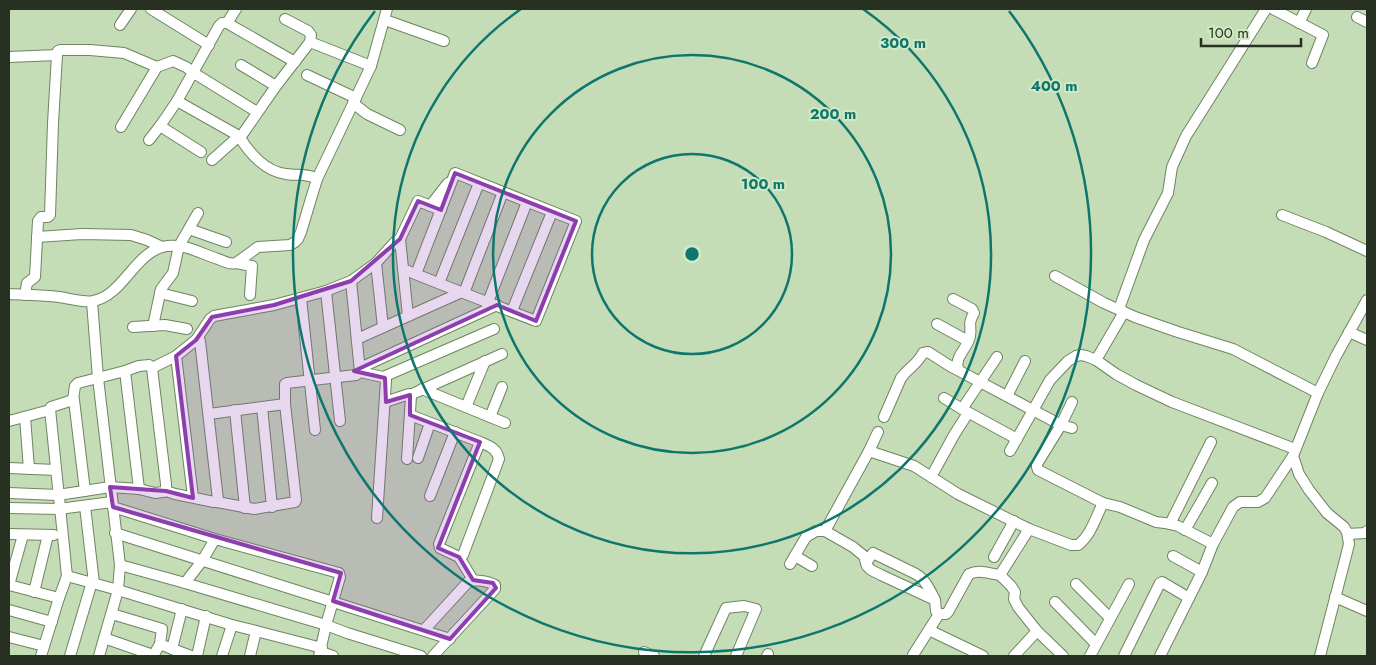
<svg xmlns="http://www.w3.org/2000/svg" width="1376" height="665" font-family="Jost,sans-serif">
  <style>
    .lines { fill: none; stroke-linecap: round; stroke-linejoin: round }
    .minor-casing { stroke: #6f8462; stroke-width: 12 }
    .minor { stroke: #fff; stroke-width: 10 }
    .marked { fill: #8c3dae; fill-opacity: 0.2; stroke: #8c3dae; stroke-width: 4; stroke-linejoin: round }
    .ring { fill: none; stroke: #0f766e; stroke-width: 2.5 }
    .centre { fill: #0f766e; stroke: #d2eac4; stroke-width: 2.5 }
    .ring-label { font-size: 15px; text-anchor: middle; font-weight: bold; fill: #0f766e; stroke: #d2eac4; stroke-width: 4; stroke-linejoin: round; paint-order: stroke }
  </style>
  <rect width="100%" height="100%" fill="#c5ddb7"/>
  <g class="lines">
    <g class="minor-casing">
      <g id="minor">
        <polyline points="151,9 209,45"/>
        <polyline points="1273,9 1323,35 1312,63"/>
        <polyline points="1357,17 1367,22"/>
        <polyline points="285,19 308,31 311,35 310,42"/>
        <polyline points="385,20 444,41"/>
        <polyline points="227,23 295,62"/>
        <polyline points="227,23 236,9"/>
        <polyline points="1299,23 1306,9"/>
        <polyline points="120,25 131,9"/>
        <polyline points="9,57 57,55 58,51 60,50 90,50 124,53 157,67"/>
        <polyline points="241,65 276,86"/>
        <polyline points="307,75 356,98"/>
        <polyline points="177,101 239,136 242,135 276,86 310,42 371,66"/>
        <polyline points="353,103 367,114 400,130"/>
        <polyline points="160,126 201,152"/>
        <polyline points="121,127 157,67 173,61 186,67 197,75 257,112"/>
        <polyline points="149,140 160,126 177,101 219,26 222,23 227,23"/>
        <path d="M212 160 239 136C249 153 266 172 286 174 297 176 307 173 317 179"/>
        <polyline points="430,206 448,183"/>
        <polyline points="1282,215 1326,232 1367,251"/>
        <polyline points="189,229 226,242"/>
        <polyline points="37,237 82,234 131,235 147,240 162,247"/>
        <polyline points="400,239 408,316"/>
        <polyline points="236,263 252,266 250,295"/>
        <polyline points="376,263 383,327"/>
        <path d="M403 269C447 287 492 304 536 321L576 221 455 173 416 274"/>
        <polyline points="1055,276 1104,303 1135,317 1178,332 1233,349 1318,393"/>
        <polyline points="351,281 376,263 395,242 400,239 418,201 441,210"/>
        <polyline points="439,283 479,183"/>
        <polyline points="326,291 340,421"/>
        <polyline points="160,293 192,301"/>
        <polyline points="464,293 503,192"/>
        <path d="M9 294C25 295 42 295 59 297 67 298 86 303 93 301 122 296 134 255 162 247 183 242 199 253 218 259 224 261 229 265 236 263L258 247 290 245 295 242 298 239 301 232 317 179 371 66 387 9"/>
        <polyline points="25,295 27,283 35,277 38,221 41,217 48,217 50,215 53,123 57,55"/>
        <polyline points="301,298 315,430"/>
        <path d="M953 299 972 309 974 313C967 325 972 325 970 336 968 348 954 357 958 369"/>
        <polyline points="92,302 98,378 120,565 118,590 99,656"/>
        <polyline points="488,302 527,202"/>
        <polyline points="1119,309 1144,240 1168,193 1172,167 1186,136 1266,9"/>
        <polyline points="512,311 552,212"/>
        <polyline points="937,324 968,341"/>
        <polyline points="153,326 161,289 173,273 179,246 198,213"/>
        <polyline points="133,327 165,325 187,329"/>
        <polyline points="1349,332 1367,340"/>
        <polyline points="357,339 462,292"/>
        <polyline points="196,340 210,319 214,316 274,305 326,291 351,281 360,372 356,375 287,383 285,384 285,404 296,500 295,502 254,509 217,502"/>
        <polyline points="176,356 193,497"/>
        <polyline points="997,357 962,409 1017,439"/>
        <polyline points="1096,360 1124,312"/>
        <polyline points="152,368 176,356 196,340 200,341 218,500 214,502 175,494 166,491"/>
        <polyline points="360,368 497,305"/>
        <polyline points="360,372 383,377 386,380 377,518"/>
        <polyline points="383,377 494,329"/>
        <polyline points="422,389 505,423"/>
        <polyline points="410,395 502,354"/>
        <polyline points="1007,396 1025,361"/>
        <polyline points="944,398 962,409"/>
        <polyline points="74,400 85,491"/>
        <polyline points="385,402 409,394 411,396 407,459"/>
        <polyline points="262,407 272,507"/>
        <polyline points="466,407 485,361"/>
        <polyline points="235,410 245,508"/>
        <polyline points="209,414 285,404"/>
        <polyline points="410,415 480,442"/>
        <polyline points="25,417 29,469"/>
        <polyline points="490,417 502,387"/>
        <path d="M884 417 901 378C909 367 916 366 923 353L928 352 950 366 1061 425 1037 464V467L1038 470 1103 503 1120 507 1156 522 1165 523 1178 526 1213 544"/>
        <polyline points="9,421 50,410"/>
        <polyline points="1072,428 1061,425 1072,402"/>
        <path d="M480 442C489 446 497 448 499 459L463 555 459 557 440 548 439 544Z"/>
        <path d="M869 451 914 466 958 494 1029 529 1071 545H1078C1091 535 1096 517 1103 503"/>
        <polyline points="1010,451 1050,380 1068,361 1076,356 1081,355 1086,356 1096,360 1116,374 1136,385 1172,402 1295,449"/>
        <polyline points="418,458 430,423"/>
        <polyline points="9,468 56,470"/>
        <polyline points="931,477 954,435 968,413"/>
        <polyline points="9,493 58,495 110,487 139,489 155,493 163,492 166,491 166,484 152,368 149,365 139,366 125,371"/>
        <polyline points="430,496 455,432"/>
        <polyline points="85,506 94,583"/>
        <polyline points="113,507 215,539 339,573 340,577 326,625 319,656"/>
        <polyline points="9,508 59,509 112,502"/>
        <polyline points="1170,524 1211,442"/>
        <polyline points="1185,530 1212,483"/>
        <polyline points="825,531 869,451 878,432"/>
        <path d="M115 533C226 569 339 603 450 639"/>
        <polyline points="9,534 54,535"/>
        <polyline points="1348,534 1365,533 1367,531"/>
        <polyline points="795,556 812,566"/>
        <polyline points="1173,556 1202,572"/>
        <polyline points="459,557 473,580"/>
        <polyline points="994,557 1014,521"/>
        <path d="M866 563 873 553 916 574C925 579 930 590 935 600"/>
        <polyline points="790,564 806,537 816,531 825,531 853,547 864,556 867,566 871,570 881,575 935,600 936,611 939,614 913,655"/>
        <polyline points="120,565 185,583 202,561 215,539"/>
        <polyline points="1000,575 1011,586 1015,592 1014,599 1018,607 1037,631"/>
        <polyline points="67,576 118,590 232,625 256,631 250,656"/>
        <polyline points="185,583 326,625 347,633 421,656"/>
        <polyline points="1076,584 1110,618"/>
        <polyline points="9,585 59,598"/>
        <polyline points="9,585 23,535"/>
        <polyline points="34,592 48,535"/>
        <polyline points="1335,597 1367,611"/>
        <polyline points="1055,602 1096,644"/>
        <polyline points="9,610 52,622"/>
        <polyline points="112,614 162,629 160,644 153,656"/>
        <path d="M939 614H946L948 612 969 574C980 569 989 574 1000 575L1029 529"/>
        <path d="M424 630 468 582C475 579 488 581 495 585V589L433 656"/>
        <polyline points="256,631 322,648"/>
        <polyline points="933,632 983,656"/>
        <polyline points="9,637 44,646"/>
        <polyline points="104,638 153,655"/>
        <polyline points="160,644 172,649 182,609"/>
        <polyline points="172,649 191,656"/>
        <polyline points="321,652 333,656"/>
        <polyline points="644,652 654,656"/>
        <polyline points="41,656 59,598 67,576 50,409 51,407 73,400 75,386 78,383 125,371 139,489"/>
        <polyline points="70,656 92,582"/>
        <polyline points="197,656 206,616"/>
        <polyline points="222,656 232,625"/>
        <polyline points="704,656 726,608 744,606 756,609 736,656"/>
        <polyline points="767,656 768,654"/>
        <polyline points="1014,656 1037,631 1063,656"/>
        <polyline points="1090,656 1129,584"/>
        <polyline points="1124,656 1160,583 1162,582 1189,598"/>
        <polyline points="1160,656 1202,572 1213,544 1233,507 1240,502 1258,502 1265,498 1293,456"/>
        <polyline points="1320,656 1346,556 1349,544 1347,532 1344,527 1327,513 1309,490 1299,474 1293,456 1318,393 1336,356 1367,300"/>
      </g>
    </g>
    <use href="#minor" class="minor"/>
  </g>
  <path class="marked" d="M455 173 576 221 536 321 497 305 354 371 385 378 386 402 410 395V415L480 442 438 548 459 557 473 580 493 583 496 588 450 639 333 601 341 573 113 507 110 487 166 491 193 498 176 356 196 340 212 317 274 305 351 281 400 239 418 201 441 210Z"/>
  <g class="ring">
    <circle cx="692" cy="254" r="100"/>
    <circle cx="692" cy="254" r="199"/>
    <path d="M863 9A299 299 0 1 1 521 9"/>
    <path d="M1009 11A399 399 0 1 1 375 11"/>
  </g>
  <circle cx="692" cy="254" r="8" class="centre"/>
  <g class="ring-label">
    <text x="903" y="48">300 m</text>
    <text x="1054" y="91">400 m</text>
    <text x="833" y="119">200 m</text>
    <text x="763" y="189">100 m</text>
  </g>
  <rect width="1376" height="665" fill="none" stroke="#273021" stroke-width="20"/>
  <path d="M1201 38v8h100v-8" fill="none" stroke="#273021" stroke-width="2.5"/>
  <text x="1208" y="38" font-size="15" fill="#273021" stroke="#d2eac4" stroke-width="4" paint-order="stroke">100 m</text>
</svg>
